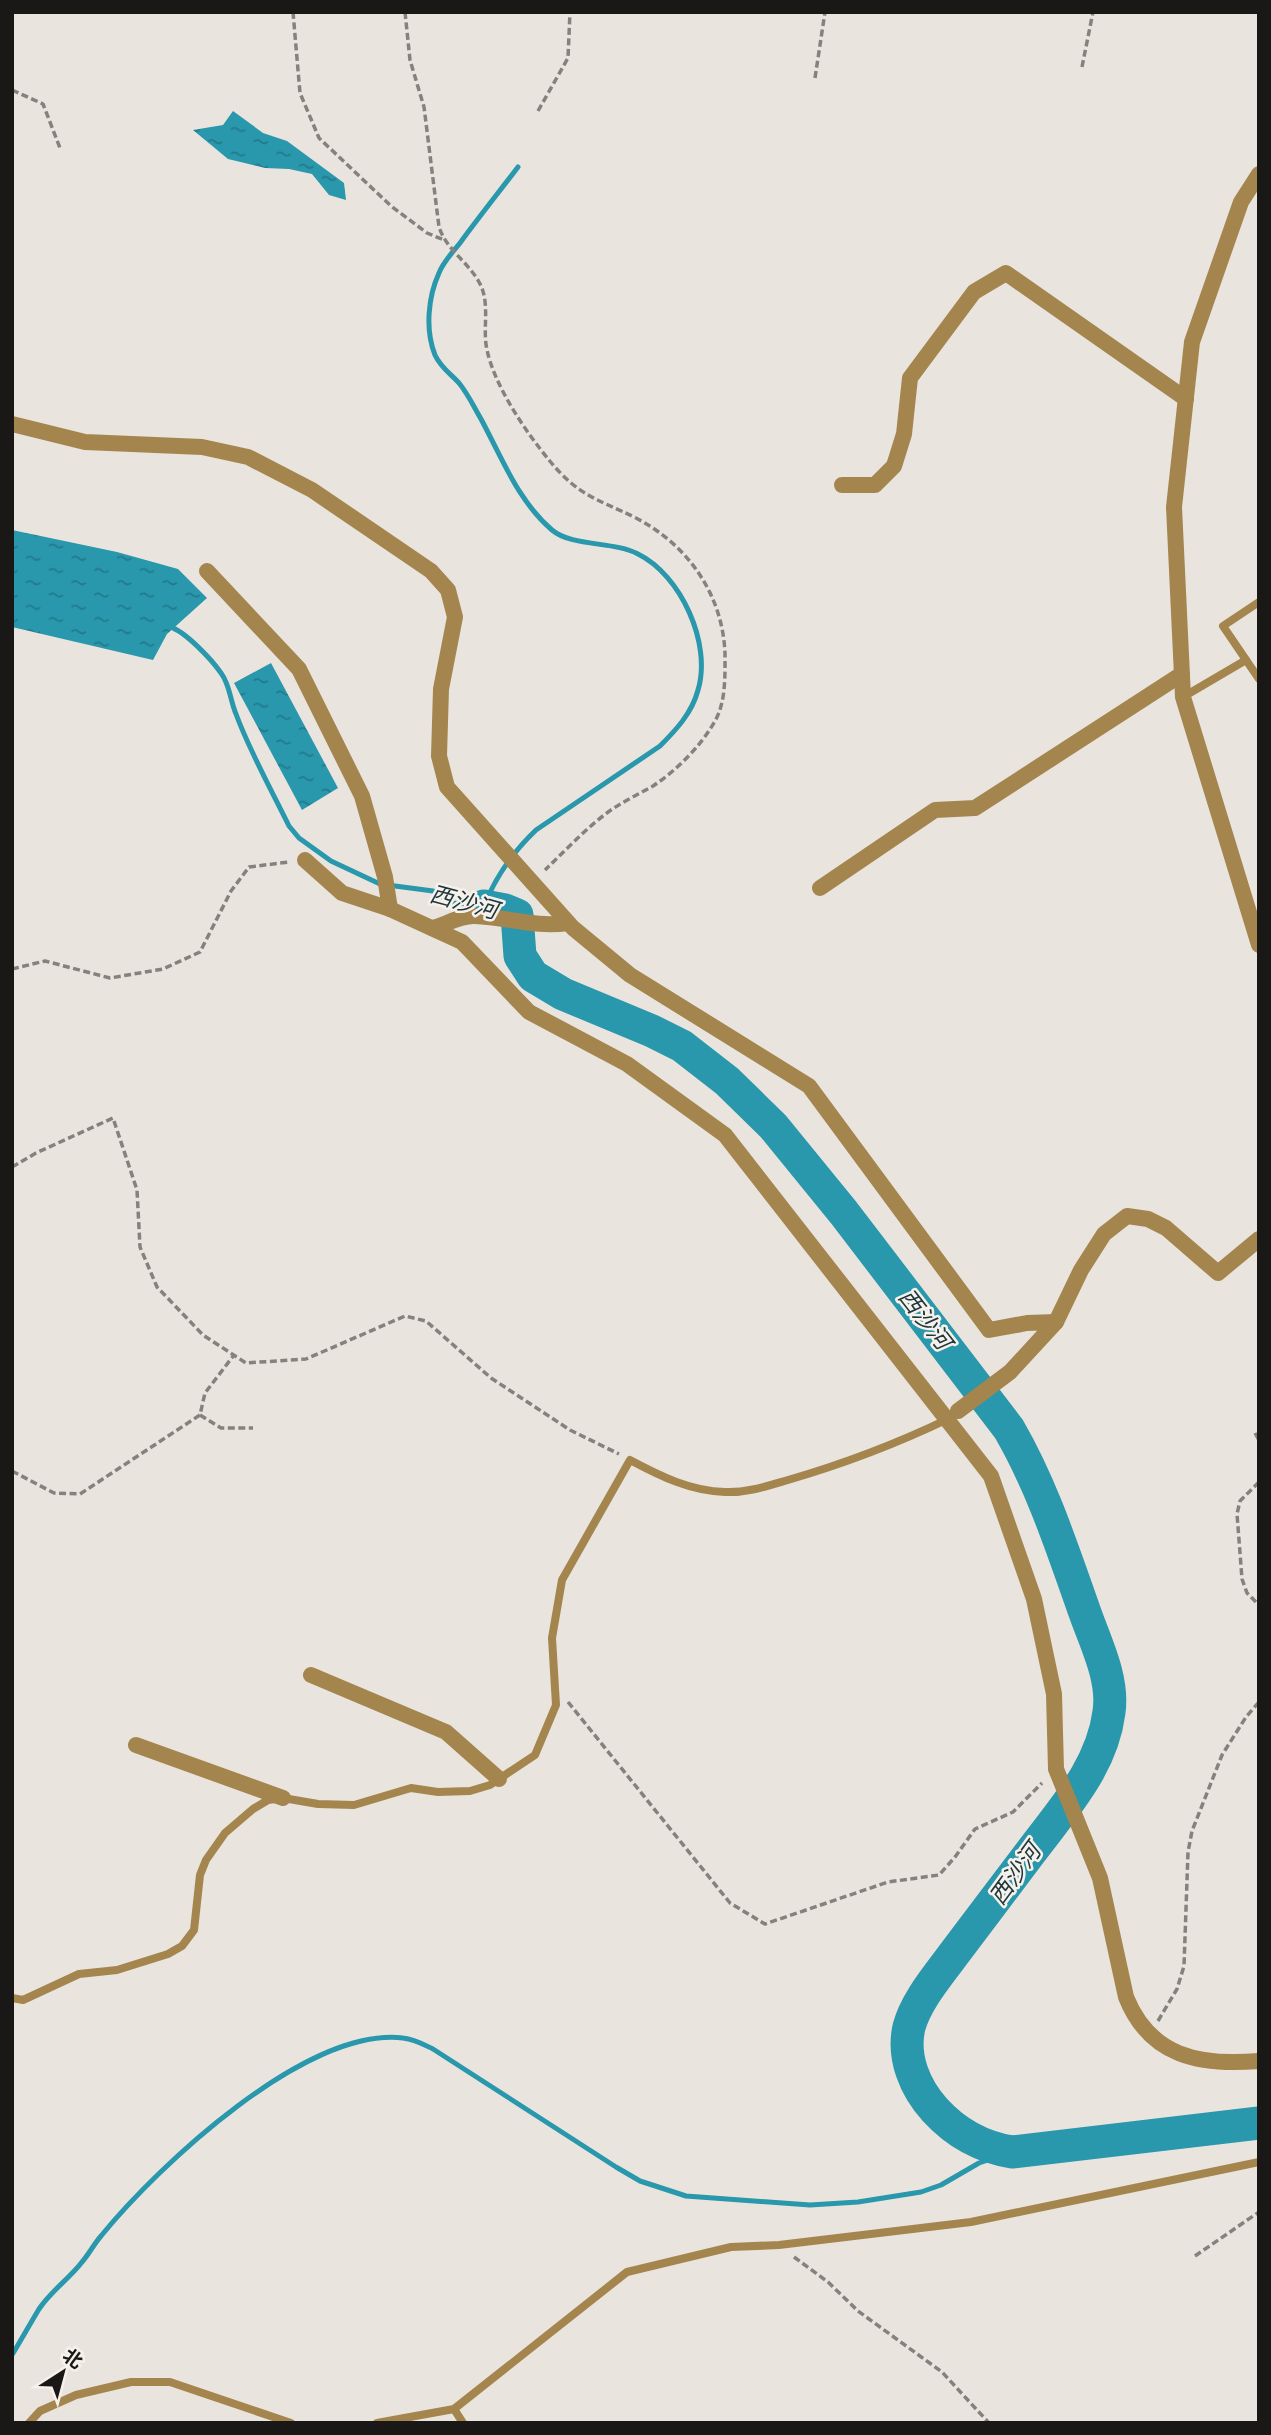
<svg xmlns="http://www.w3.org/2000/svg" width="1271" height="2435" font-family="Manrope,'Noto Sans SC',sans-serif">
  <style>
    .water { fill: url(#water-ripples) }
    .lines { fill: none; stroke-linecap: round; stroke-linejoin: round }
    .stream { stroke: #2997ac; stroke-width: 5 }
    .river { stroke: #2997ac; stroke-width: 33 }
    .path { stroke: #85827d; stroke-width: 3.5; stroke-dasharray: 7 3.5; stroke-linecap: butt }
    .service { stroke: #a5854e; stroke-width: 8 }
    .minor { stroke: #a5854e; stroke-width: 16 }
    .labels { text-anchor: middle; stroke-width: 5; stroke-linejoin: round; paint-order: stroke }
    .water-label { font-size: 23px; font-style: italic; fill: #20373d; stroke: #f6f2eb }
  </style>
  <defs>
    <pattern id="water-ripples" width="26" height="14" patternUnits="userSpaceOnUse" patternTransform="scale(1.75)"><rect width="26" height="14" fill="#2997ac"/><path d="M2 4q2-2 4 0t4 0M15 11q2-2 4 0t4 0" fill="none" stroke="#227a8b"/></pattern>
  </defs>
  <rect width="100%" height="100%" fill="#e9e5de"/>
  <g class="water">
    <polygon points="233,111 263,133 287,141 344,183 346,200 329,195 312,174 289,169 265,168 228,159 193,130 223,125"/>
    <polygon points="12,530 117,552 178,569 207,598 167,634 153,660 12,627"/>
    <polygon points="271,663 338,788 302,810 234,683"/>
  </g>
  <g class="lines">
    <g class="stream">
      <path d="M170 627C185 631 212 660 221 673 230 685 230 700 236 714 250 752 271 789 289 826L299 838 331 861 380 884 433 891 453 903 484 906C495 878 514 851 536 830L660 746C676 730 692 713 698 690 712 644 681 575 638 554 614 541 572 547 552 530 518 501 502 458 481 419 474 407 468 394 459 383 450 373 441 368 435 355 425 330 428 297 439 273 443 262 453 252 460 243 479 217 499 192 518 167"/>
      <path d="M12 2355C21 2340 30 2324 39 2309 51 2291 69 2279 82 2262 89 2254 94 2244 101 2236 159 2165 306 2027 403 2038 414 2039 423 2044 433 2049L616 2167 640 2181 686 2196 810 2205 858 2202 921 2192 941 2185 979 2163 1012 2152"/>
    </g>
    <path class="river" d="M484 906 505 910 517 915 520 956 533 976 563 994 652 1031 682 1046 727 1081 773 1126 844 1213 1009 1429C1042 1486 1062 1548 1084 1610 1095 1642 1114 1678 1109 1712 1102 1768 1062 1810 1030 1853 1004 1887 979 1921 953 1955 937 1977 916 2001 909 2027 902 2057 915 2088 935 2110 956 2133 981 2147 1012 2152L1259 2123"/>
    <g class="path">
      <polyline points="293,12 300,93 319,138 391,206 427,233 444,240"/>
      <path d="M405 12 410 60 424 107 439 227C446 249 468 262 479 282 491 303 482 328 487 350 495 387 526 432 549 460 579 497 598 499 636 518 688 545 723 595 725 654 725 675 726 702 715 721 701 746 677 770 653 786 639 794 624 801 611 810 587 827 566 850 545 870"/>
      <polyline points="1082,67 1093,12"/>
      <polyline points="815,78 825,12"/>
      <polyline points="12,90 43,104 60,148"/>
      <polyline points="538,111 568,58 570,12"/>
      <polyline points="12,969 45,961 110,978 163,969 200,952 231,891 249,867 289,862"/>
      <polyline points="12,1167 36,1153 113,1118 137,1190 140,1247 157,1287 203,1335 246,1363 306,1359 405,1316 426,1321 491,1378 570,1430 619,1454"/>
      <polyline points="200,1415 221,1428 253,1428"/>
      <polyline points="1255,1433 1259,1440"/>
      <polyline points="12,1471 54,1493 80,1494 200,1415 205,1393 234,1355"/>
      <polyline points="1259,1482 1240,1501 1237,1514 1242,1579 1247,1593 1259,1605"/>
      <polyline points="568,1702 730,1903 765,1924 888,1882 939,1875 955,1857 975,1829 1013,1812 1042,1783"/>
      <polyline points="1158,2021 1177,1989 1184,1966 1188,1852 1192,1831 1222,1755 1246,1717 1259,1702"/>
      <polyline points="1195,2256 1259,2212"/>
      <polyline points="794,2257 828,2282 858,2311 942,2372 989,2423"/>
    </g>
    <g class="service">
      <polyline points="1259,602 1223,626 1259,679"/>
      <polyline points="1183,697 1246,660"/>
      <path d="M12 1998 23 2000 79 1974 117 1970 168 1954 182 1946 194 1930 200 1875 206 1860 225 1833 253 1809 268 1800 283 1798 318 1804 354 1805 411 1788 438 1792 470 1791 490 1785 535 1755 556 1705 552 1638 562 1580 630 1460C660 1476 690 1491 725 1492 747 1493 767 1486 788 1480 843 1464 896 1444 948 1419"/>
      <polyline points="454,2409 463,2423"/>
      <polyline points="29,2423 40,2411 76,2395 131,2382 170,2382 291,2423"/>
      <polyline points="377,2423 454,2409 627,2272 731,2247 779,2245 971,2222 1259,2162"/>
    </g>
    <g class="minor">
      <polyline points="1259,174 1241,202 1192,342 1174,507 1183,697 1259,945"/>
      <polyline points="12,424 85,442 202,447 248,457 312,490 431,571 448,590 455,617 441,689 439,756 447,787 573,928 630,975 809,1086 989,1330 1027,1323 1056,1322"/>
      <polyline points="842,485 875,485 894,466 904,434 910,378 974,292 1006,273 1186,399"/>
      <polyline points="207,571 299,669 362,796 385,877 390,909"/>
      <path d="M305 860 342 893 390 909 462 942 529 1012 627 1064 725 1135 991 1476 1034 1599 1054 1694 1056 1769 1100 1878 1126 1997C1150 2057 1200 2066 1259 2061"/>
      <polyline points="820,888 935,810 975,808 1182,674"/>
      <path d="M432 928C445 925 461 915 475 916 507 917 536 928 568 923"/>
      <polyline points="958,1411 1010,1372 1056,1322 1081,1270 1104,1234 1127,1216 1148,1219 1166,1228 1218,1273 1259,1239"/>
      <polyline points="311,1675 446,1732 499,1779"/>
      <polyline points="136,1745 283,1798"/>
    </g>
  </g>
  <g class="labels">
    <g class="water-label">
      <text transform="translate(464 902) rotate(15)" y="8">西沙河</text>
      <text transform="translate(925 1319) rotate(52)" y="8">西沙河</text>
      <text transform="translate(1015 1874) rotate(-54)" y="8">西沙河</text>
    </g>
  </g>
  <rect width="1271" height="2435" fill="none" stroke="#1a1816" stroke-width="28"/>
  <g transform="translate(63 2372) rotate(36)" stroke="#f6f2eb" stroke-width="5" paint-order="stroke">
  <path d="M0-5L12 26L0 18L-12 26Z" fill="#1a1816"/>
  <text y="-10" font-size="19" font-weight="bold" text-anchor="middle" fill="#1a1816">北</text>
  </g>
</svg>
